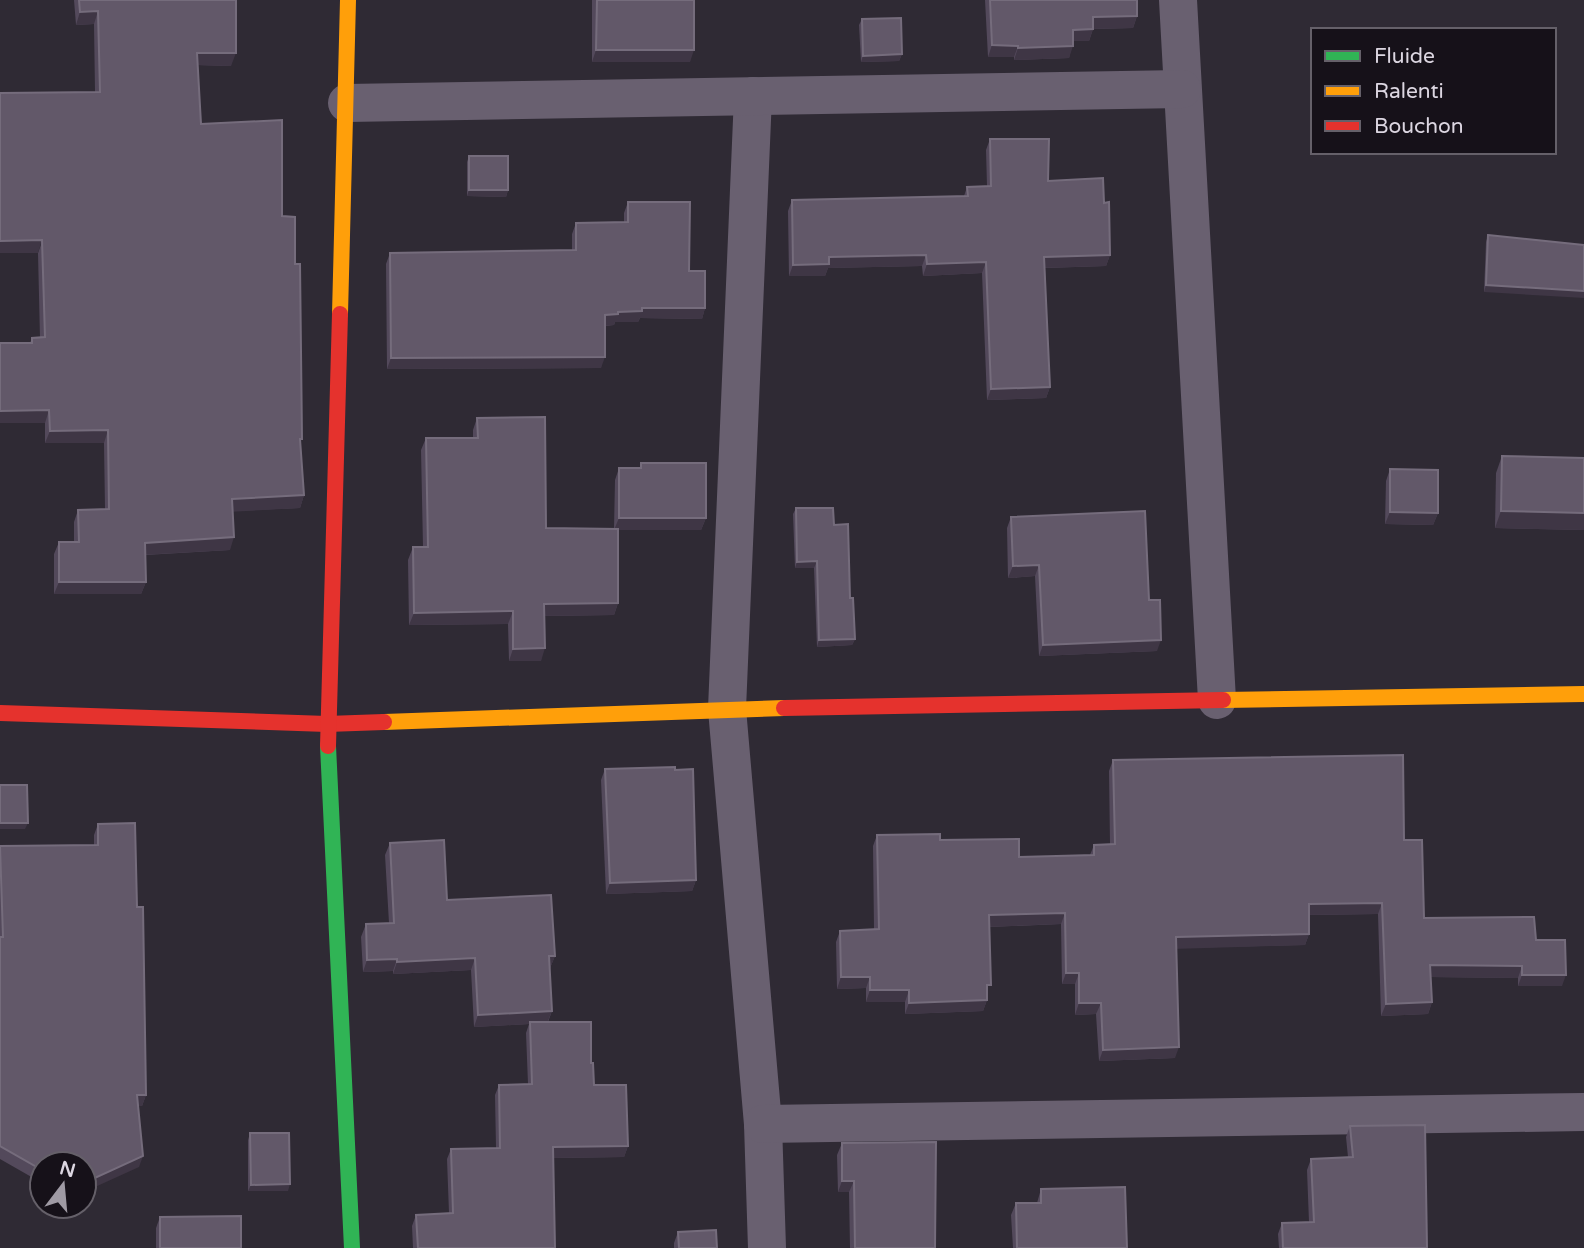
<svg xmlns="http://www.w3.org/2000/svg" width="1584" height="1248" font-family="'Varela Round',sans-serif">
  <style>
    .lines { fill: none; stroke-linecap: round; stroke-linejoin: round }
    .street { stroke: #696070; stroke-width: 38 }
    .fast { stroke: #30b455; stroke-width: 16 }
    .slow { stroke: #ff9f0a; stroke-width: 16 }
    .jam { stroke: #e5322d; stroke-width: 16 }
    .wall { fill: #53495b }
    .shaded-wall { fill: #3f3645 }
    .building { fill: #625869; stroke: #756c7c; stroke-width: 2 }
  </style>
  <rect width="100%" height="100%" fill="#2f2a34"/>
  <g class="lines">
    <g class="street">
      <polyline points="1178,0 1217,700"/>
      <polyline points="753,96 727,709 763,1124 767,1248"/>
      <polyline points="347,103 1182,89"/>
      <polyline points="763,1124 1584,1112"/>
    </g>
    <polyline class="fast" points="328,746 352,1248"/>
    <g class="slow">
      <polyline points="340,314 348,0"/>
      <polyline points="1223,700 1584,694"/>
      <polyline points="384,722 784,708"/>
    </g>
    <g class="jam">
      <polyline points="784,708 1223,700"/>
      <polyline points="0,713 327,724 384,722"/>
      <polyline points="328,746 340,314"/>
    </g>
  </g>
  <g class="wall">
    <polygon points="74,0 236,0 231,66 198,65 201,124 282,216 295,264 300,444 304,495 300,508 232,511 230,550 145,555 146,582 141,594 54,594 54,554 59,542 74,542 74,522 78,510 105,509 104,443 45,443 45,423 30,343 32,338 40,338 38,253 95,92 94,24 76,25"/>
    <polygon points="592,0 694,0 690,62 592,62"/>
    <polygon points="985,0 1137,0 1137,16 1133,28 1093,29 1089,41 1073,41 1069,58 1014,60 1014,57 988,57"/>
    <polygon points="862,19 902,54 899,61 861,62 859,25"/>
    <polygon points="990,139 1048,181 1104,203 1110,255 1106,266 1045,268 1050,387 1046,398 987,400 982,273 923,276 922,266 828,268 825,276 789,276 788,211 792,200 964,196 967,187 987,186 986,150"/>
    <polygon points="469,156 508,190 506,197 467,196 467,162"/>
    <polygon points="628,202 689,271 705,308 702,319 640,318 638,322 615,322 614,325 605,326 601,368 387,369 386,264 390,253 572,250 572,234 576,223 624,222 624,213"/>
    <polygon points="1488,235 1584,245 1484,292 1486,242"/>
    <polygon points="477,418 546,528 614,529 615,480 619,468 640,468 641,463 706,518 701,530 618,530 618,603 614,615 545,616 541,661 509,661 508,624 409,625 408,560 413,547 423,547 421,450 426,438 473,438 473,430"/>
    <polygon points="1502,456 1584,458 1584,530 1495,528 1496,473"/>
    <polygon points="1390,469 1438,513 1433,525 1385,524 1386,481"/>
    <polygon points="796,508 834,525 850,598 855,639 852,645 817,647 814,568 795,568 793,514"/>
    <polygon points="1011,517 1149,600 1157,651 1039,656 1035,576 1008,578 1007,528"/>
    <polygon points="1113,760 1404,840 1424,918 1536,940 1562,986 1518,986 1518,978 1431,977 1432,1002 1428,1014 1381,1016 1378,914 1309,915 1309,934 1305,945 1177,948 1175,1058 1099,1061 1096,1014 1075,1015 1075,984 1062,984 1061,924 989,927 987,1000 983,1011 905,1014 905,1002 866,1002 866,988 837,989 836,942 840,931 874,929 873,846 877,835 940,840 1019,857 1090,855 1094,845 1110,844 1109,771"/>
    <polygon points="605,769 696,880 692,891 606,894 601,780"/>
    <polygon points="98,824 137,907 146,1095 142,1106 138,1106 139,1167 42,1164 42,1183 0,1159 0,847 94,845 94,835"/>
    <polygon points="390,843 447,900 555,956 550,968 549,968 552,1011 548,1022 591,1063 594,1085 628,1146 624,1157 553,1158 555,1248 413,1248 412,1226 416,1215 449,1213 447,1159 451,1149 496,1148 495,1095 499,1085 528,1084 526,1033 529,1024 474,1027 471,970 393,974 393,971 363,972 361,937 366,924 389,923 385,855"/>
    <polygon points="1350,1126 1427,1248 1279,1248 1278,1234 1282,1223 1309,1222 1307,1170 1311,1159 1348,1157 1346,1137"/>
    <polygon points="250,1133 288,1191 248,1191 248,1140"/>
    <polygon points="842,1143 935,1248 850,1248 849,1192 838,1192 837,1155"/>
    <polygon points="1041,1189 1127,1248 1013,1248 1011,1215 1016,1203 1037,1203"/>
    <polygon points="160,1217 241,1248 156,1248 156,1228"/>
    <polygon points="678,1232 717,1248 674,1248 674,1243"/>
  </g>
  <g class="shaded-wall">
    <polygon points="98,11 94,24 76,25 80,12"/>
    <polygon points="1137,16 1133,28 1089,29 1093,17"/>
    <polygon points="1093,29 1089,41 1068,41 1073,30"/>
    <polygon points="992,45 1018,46 1014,57 988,57"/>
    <polygon points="1073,46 1069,58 1014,60 1018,48"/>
    <polygon points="596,50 694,50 690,62 592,62"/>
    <polygon points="197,53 236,53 231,66 193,65"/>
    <polygon points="902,54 899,61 861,62 863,56"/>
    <polygon points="469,190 508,190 506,197 467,196"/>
    <polygon points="42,240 38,253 0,253 0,241"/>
    <polygon points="926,255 922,266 828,268 825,276 789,276 793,265 829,257"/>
    <polygon points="1110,255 1106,266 1040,268 1044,257"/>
    <polygon points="986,262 982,273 923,276 927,264"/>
    <polygon points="1486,285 1584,291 1584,298 1484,292"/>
    <polygon points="642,308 705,308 702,319 640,318 638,322 615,322 614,325 601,326 605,315"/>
    <polygon points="605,357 601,368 387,369 391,358"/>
    <polygon points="1050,387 1046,398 987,400 991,389"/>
    <polygon points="49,410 45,423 0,423 0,411"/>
    <polygon points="108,430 104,443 45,443 50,431"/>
    <polygon points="304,495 300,508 227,512 232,499"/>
    <polygon points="1501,511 1584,513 1584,530 1495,528"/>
    <polygon points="1390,512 1438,513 1433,525 1385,524"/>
    <polygon points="619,518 706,518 701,530 614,530"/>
    <polygon points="234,537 230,550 140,555 145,543"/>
    <polygon points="817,561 814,568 795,568 797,562"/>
    <polygon points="1039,565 1035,576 1008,578 1013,566"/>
    <polygon points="59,582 146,582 141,594 54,594"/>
    <polygon points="618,603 614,615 540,616 544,604"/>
    <polygon points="513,611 508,624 409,625 414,613"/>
    <polygon points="855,639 852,645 817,647 819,640"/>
    <polygon points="1161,640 1157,651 1039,656 1043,645"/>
    <polygon points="545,648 541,661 509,661 513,649"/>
    <polygon points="0,823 28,823 25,829 0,829"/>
    <polygon points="696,880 692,891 606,894 610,883"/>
    <polygon points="1382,903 1378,914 1304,915 1309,904"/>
    <polygon points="1065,913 1061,924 985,927 989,915"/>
    <polygon points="1309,934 1305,945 1172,949 1176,937"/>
    <polygon points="549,956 555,956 550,968 544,968"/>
    <polygon points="475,958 471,970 393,974 397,962"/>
    <polygon points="397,959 393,971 363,972 367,960"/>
    <polygon points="1430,965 1522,966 1518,978 1426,977"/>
    <polygon points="1066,973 1079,973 1075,984 1062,984"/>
    <polygon points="1522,975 1566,975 1562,986 1518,986"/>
    <polygon points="841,977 870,977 866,988 837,989"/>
    <polygon points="870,990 909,990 905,1002 866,1002"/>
    <polygon points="987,1000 983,1011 905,1014 909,1003"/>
    <polygon points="1432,1002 1428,1014 1381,1016 1386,1004"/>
    <polygon points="1079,1003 1101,1003 1096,1014 1075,1015"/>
    <polygon points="552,1011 547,1023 474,1027 478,1015"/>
    <polygon points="1179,1047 1175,1058 1099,1061 1103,1050"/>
    <polygon points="137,1095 146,1095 142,1106 133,1106"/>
    <polygon points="628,1146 624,1157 549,1158 553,1147"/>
    <polygon points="143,1156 139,1167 84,1192 84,1183"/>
    <polygon points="842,1181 854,1181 849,1192 838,1192"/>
    <polygon points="290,1184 288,1191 248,1191 251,1185"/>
  </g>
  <g class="building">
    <polygon points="79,0 236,0 236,53 197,53 201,124 282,120 282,216 295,217 295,264 300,264 302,439 300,439 304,495 232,499 234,537 145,543 146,582 59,582 59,542 79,542 78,510 109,509 108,430 50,431 49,410 0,411 0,343 32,343 32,338 45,337 42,240 0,241 0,93 100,92 98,11 80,12"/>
    <polygon points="597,0 694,0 694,50 596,50"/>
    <polygon points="990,0 1137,0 1137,16 1093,17 1093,29 1073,30 1073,46 1018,48 1018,46 992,45"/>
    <polygon points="901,18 902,54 863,56 862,19"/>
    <polygon points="990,139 1049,139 1048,181 1103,178 1104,203 1109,202 1110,255 1044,257 1050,387 991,389 986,262 927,264 926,255 829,257 829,264 793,265 792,200 968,196 967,187 991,186"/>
    <rect x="469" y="156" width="39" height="34"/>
    <polygon points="628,202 690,202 689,271 705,271 705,308 642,308 642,311 618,312 618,314 605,315 605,357 391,358 390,253 576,250 576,223 628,222"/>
    <polygon points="1488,235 1584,245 1584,291 1486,285"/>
    <polygon points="545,417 546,528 618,529 618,603 544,604 545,648 513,649 513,611 414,613 413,547 428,547 426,438 478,438 477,418"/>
    <polygon points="1502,456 1584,458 1584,513 1501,511"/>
    <polygon points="641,463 706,463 706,518 619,518 619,468 641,468"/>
    <polygon points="1390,469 1438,470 1438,513 1390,512"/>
    <polygon points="796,508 833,508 834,525 848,524 850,598 853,598 855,639 819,640 817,561 797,562"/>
    <polygon points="1145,511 1149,600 1160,600 1161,640 1043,645 1039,565 1013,566 1011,517"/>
    <polygon points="1403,755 1404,840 1422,840 1424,918 1534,917 1536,940 1565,940 1566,975 1522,975 1522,966 1430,965 1432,1002 1386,1004 1382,903 1309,904 1309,934 1176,937 1179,1047 1103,1050 1101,1003 1079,1003 1079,973 1066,973 1065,913 989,915 991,985 987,985 987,1000 909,1003 909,990 870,990 870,977 841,977 840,931 879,929 877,835 940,834 940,840 1019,839 1019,857 1094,855 1094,845 1115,844 1113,760"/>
    <polygon points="675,767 675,770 693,769 696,880 610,883 605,769"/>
    <polygon points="0,785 27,785 28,823 0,823"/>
    <polygon points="135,823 137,907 143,907 146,1095 137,1095 143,1156 84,1183 84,1164 42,1164 42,1170 0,1146 0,937 3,937 0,846 98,845 98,824"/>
    <polygon points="444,840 447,900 551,895 555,956 549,956 552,1011 478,1015 475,958 397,962 397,959 367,960 366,924 394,923 390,843"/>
    <polygon points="530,1022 591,1022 591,1063 593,1063 594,1085 626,1085 628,1146 553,1147 555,1248 418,1248 416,1215 453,1213 451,1149 500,1148 499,1085 532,1084"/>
    <polygon points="1425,1125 1427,1248 1283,1248 1282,1223 1314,1222 1311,1159 1353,1157 1350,1126"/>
    <polygon points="250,1133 289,1133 290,1184 251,1185"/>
    <polygon points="936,1142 935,1248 855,1248 854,1181 842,1181 842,1143"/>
    <polygon points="1125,1187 1127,1248 1017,1248 1016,1203 1041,1203 1041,1189"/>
    <polygon points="241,1216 241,1248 160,1248 160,1217"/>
    <polygon points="716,1230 717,1248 679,1248 678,1232"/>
  </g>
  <rect x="1311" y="28" width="245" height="126" fill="#161119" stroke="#656069" stroke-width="2"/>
  <rect x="1325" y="51" width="35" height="10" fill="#30b455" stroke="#656069" stroke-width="2"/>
  <text x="1374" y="63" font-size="21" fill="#dcd6e1">Fluide</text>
  <rect x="1325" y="86" width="35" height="10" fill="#ff9f0a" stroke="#656069" stroke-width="2"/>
  <text x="1374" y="98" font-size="21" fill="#dcd6e1">Ralenti</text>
  <rect x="1325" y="121" width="35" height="10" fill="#e5322d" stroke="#656069" stroke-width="2"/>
  <text x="1374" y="133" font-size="21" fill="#dcd6e1">Bouchon</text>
  <g transform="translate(63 1185) rotate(16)"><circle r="33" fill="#161119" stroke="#656069" stroke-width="2"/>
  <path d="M0-5L12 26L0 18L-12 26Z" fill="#9f9aa4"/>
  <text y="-10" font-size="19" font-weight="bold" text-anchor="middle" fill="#dcd6e1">N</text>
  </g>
</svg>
